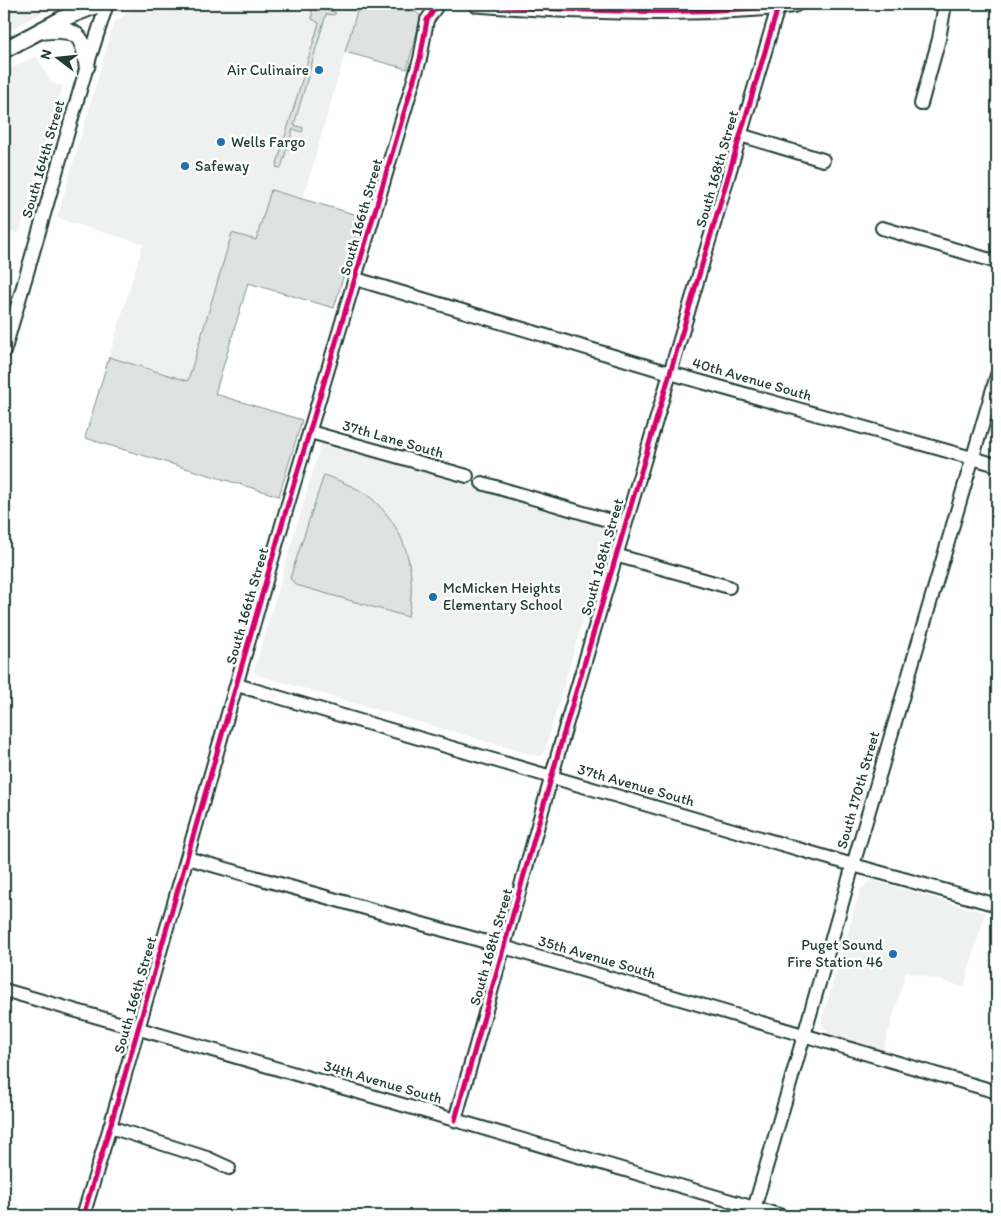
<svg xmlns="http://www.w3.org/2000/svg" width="1001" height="1220" font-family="Itim,sans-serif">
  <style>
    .built { fill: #eef1f0 }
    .green { fill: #dee3e2; stroke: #7e908b }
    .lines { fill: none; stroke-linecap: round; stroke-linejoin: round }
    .minor-casing { stroke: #1f3d34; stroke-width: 16 }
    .major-casing { stroke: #1f3d34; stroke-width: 19 }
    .minor { stroke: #fff; stroke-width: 12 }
    .major { stroke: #fff; stroke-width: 15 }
    .cycleway-casing { stroke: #fff; stroke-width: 8 }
    .cycleway { stroke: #d6006c; stroke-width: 5 }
    .poi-dot { fill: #1f6fb2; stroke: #fff; stroke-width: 2 }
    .labels { text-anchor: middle; stroke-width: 5; stroke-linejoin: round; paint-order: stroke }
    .poi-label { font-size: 15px; fill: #1f3d34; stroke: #fff; text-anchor: start }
    .street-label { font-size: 15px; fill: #1f3d34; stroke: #fff }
  </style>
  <rect width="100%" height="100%" fill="#fff"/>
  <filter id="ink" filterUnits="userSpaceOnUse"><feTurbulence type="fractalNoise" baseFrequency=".02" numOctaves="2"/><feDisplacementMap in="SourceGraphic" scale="10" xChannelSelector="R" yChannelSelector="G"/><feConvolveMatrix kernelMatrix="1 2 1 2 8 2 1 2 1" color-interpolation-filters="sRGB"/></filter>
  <g filter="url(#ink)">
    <g class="built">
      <polygon points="4,4 58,4 4,33"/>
      <polygon points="175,4 358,8 303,199 271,190 256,240 232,234 188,381 109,357 143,244 57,218 114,23 132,9"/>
      <polygon points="37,56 51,83 63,86 19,234 4,229 4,72"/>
      <polygon points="322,440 611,524 544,752 541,756 537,756 258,675 254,671"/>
      <polygon points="872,880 985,913 964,987 906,971 883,1051 827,1035 828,1031 822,1026 822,1019 861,888"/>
    </g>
    <g class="green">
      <polygon points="312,8 326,9 336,13 334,15 326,14 294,125 303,128 302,132 293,129 281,168 276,167 319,23 312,19"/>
      <polygon points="358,8 410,11 416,12 420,15 420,20 407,69 345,52"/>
      <polygon points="271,190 361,216 334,308 248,283 215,394 302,420 279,496 85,438 109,357 188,381 232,233 256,240"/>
      <path d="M324 475C340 481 357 487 370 497 406 528 418 571 408 617L296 585 290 578Z"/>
    </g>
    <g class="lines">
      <g class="minor-casing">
        <g id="minor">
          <polyline points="921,104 939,39 945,4"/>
          <polyline points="740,135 823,160"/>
          <polyline points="882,228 997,262"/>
          <polyline points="356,279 670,373 997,465"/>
          <polyline points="4,352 87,66 107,4"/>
          <polyline points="310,432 467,476"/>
          <polyline points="482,483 624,525"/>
          <polyline points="615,555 729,587"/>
          <polyline points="237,685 853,865 997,905"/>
          <polyline points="187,858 490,943 997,1092"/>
          <polyline points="4,990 455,1120 782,1216"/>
          <polyline points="455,1120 565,729 779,4"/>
          <polyline points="110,1127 207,1158 229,1168"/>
          <polyline points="83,1216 110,1127 285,514 420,59 427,20 438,4"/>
          <polyline points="752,1216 853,865 997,375"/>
        </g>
      </g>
      <g class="major-casing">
        <g id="major">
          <path d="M476 4C557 10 638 14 719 10 745 9 770 8 795 4"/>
          <path d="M44 31C76 28 84 34 87 66"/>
          <polyline points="4,50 64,18 100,4"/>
        </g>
      </g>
      <use href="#minor" class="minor"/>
      <use href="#major" class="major"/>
      <g class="cycleway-casing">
        <g id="cycleway">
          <path d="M476 4C557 10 638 14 719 10 745 9 770 8 795 4"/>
          <polyline points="455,1120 565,729 779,4"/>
          <polyline points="83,1216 110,1127 285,514 420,59 427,20 438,4"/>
        </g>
      </g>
      <use href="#cycleway" class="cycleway"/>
    </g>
  </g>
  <g class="poi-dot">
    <circle cx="319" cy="70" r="5"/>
    <circle cx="221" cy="142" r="5"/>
    <circle cx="185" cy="166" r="5"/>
    <circle cx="433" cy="597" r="5"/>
    <circle cx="893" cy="954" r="5"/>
  </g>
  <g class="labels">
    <g class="poi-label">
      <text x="309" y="75" text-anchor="end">Air Culinaire</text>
      <text x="231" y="147">Wells Fargo</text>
      <text x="195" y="171">Safeway</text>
      <text x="443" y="593">McMicken Heights<tspan x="443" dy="17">Elementary School</tspan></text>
      <text x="883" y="950" text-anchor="end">Puget Sound<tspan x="883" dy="17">Fire Station 46</tspan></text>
    </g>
    <g class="street-label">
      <text transform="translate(43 159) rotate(-74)" y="5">South 164th Street</text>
      <text transform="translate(717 169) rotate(-74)" y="5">South 168th Street</text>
      <text transform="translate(361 217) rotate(-74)" y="5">South 166th Street</text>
      <text transform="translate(752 379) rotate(16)" y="5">40th Avenue South</text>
      <text transform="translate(393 439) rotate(16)" y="5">37th Lane South</text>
      <text transform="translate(602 557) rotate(-74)" y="5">South 168th Street</text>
      <text transform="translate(247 606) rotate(-74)" y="5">South 166th Street</text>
      <text transform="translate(636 785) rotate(16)" y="5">37th Avenue South</text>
      <text transform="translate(858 790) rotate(-74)" y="5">South 170th Street</text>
      <text transform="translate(491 947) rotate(-74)" y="5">South 168th Street</text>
      <text transform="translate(597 957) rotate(16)" y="5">35th Avenue South</text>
      <text transform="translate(135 995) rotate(-74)" y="5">South 166th Street</text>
      <text transform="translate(383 1082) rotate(16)" y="5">34th Avenue South</text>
    </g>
  </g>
  <rect width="1001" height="1220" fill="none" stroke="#fff" stroke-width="20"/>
  <rect x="10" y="10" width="981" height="1200" fill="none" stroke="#1f3d34" stroke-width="2" filter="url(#ink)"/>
  <g transform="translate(58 58) rotate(286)" stroke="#ffffff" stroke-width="4" paint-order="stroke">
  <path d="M0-4L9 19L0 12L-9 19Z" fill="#1f3d34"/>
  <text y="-8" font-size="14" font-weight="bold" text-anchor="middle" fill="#1f3d34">N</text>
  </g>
</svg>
